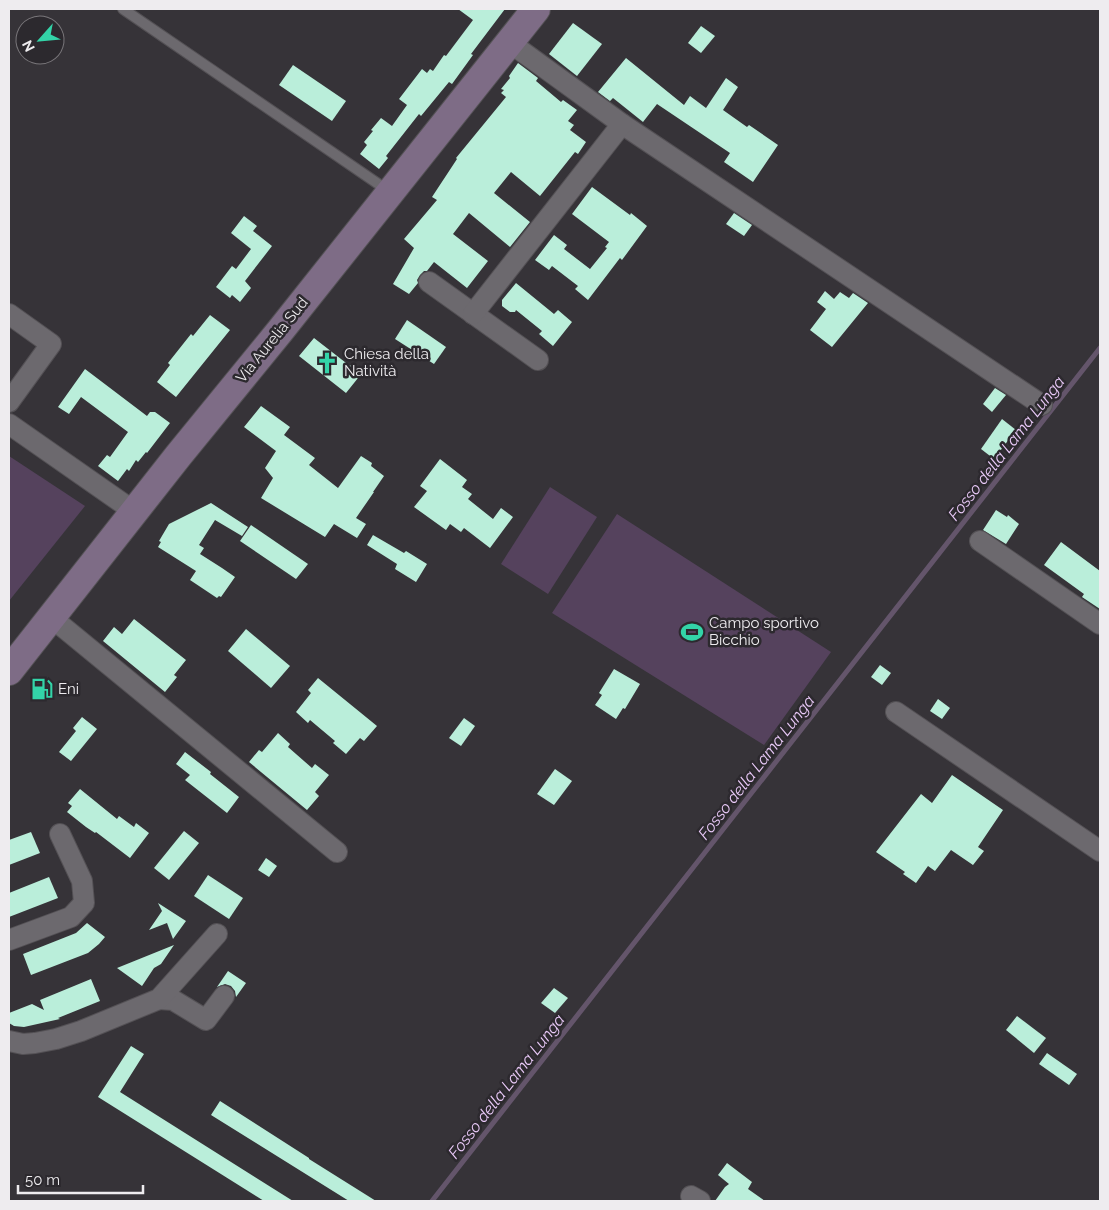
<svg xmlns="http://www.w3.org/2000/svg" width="1109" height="1210" font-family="Raleway,sans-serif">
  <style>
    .green { fill: #55425d }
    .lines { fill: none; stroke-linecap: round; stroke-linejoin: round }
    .stream { stroke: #64556b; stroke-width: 5 }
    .building { fill: #baeeda }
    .lane-casing { stroke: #545155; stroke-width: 12 }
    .street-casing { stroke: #545155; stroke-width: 22 }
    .secondary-casing { stroke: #545155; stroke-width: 30 }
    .lane { stroke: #6c696e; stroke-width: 10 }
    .street { stroke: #6c696e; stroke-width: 20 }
    .secondary { stroke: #7e6c86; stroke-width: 28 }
    .labels { text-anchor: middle; stroke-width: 5; stroke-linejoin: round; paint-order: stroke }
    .street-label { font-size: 15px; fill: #eeecef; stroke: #2c292e }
    .poi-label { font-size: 15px; fill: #eeecef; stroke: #2c292e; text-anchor: start }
    .water-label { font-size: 16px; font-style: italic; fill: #ebcbfa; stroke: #2c292e }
  </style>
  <rect width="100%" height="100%" fill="#363338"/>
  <g class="green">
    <polygon points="9,456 85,506 9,601"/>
    <polygon points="550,487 597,517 548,594 501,564"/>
    <polygon points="617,514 831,652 764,745 552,613"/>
  </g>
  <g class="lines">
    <polyline class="stream" points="432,1201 1100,348"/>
  </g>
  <g class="building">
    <polygon points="458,9 505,9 471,54 473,55 452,84 449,82 421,116 419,114 386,156 388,158 379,169 360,154 367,145 364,142 373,131 371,130 381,118 392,126 407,105 399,99 422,69 427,73 430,69 433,71 444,55 446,56 473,20"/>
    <polygon points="573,23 602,44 577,76 549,54"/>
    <polygon points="701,26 715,36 701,53 688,43"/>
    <polygon points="626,58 684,105 690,96 706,108 726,78 738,87 723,110 747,127 749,125 778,145 753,182 724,162 730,153 657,104 643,122 613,98 610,101 598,92"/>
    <polygon points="518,63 538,78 536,81 561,102 563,100 577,110 568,121 574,125 570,130 586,142 578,154 575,152 540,196 511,172 494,193 530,222 510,247 469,213 453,234 488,261 467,288 434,262 427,271 424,271 420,275 417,280 418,283 409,294 393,284 414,248 404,239 437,200 432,197 457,159 456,158 506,97 501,93 504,90 501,89 510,78 509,76"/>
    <polygon points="293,65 346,101 332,121 279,85"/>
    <polygon points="592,187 630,215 631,213 647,226 622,260 620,258 588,300 575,289 578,286 552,266 549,270 535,260 554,235 567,245 564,249 590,269 607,248 605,247 609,242 572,214"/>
    <polygon points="734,213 752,225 744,236 726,224"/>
    <polygon points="244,216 257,226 253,231 272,246 245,281 251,288 240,302 232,295 230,298 216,287 232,266 236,269 251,249 231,233"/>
    <polygon points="516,283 554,314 558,310 572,322 553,346 539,334 542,331 516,310 515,312 510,312 502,306 502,300"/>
    <polygon points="825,291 834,299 840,292 849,298 853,293 868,303 832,347 810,330 826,309 817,302"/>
    <polygon points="210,315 230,330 176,397 157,382 170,365 168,363 191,334 193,336"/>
    <polygon points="407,320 446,347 434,364 395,339"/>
    <polygon points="314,338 350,366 351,365 362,373 346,393 299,356"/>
    <polygon points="85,369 147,416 150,412 155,412 170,423 147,453 146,452 138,462 136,460 129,471 127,469 118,481 98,466 107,455 110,457 128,432 81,397 69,414 58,407"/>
    <polygon points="995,388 1006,395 992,412 983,404"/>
    <polygon points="261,406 290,427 284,435 315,458 309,465 338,488 361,456 372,463 371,466 384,476 373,492 374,492 356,518 366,524 357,538 334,524 325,537 261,498 273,478 265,468 276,451 244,427"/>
    <polygon points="1002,419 1016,430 994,459 981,449"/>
    <polygon points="440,459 467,480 462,487 472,494 468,499 493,519 501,508 513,517 490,548 464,528 461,532 450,524 446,530 414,507 427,491 420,486"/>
    <polygon points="211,503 248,527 242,536 215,520 199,545 204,548 200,554 222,568 221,569 222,568 235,577 221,597 219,596 217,598 190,580 196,571 158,547 161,542 159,541 169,524"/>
    <polygon points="996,510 1007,517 1008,515 1019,524 1006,544 983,530"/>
    <polygon points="251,525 308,564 296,579 240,541"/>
    <polygon points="373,535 404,553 406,551 427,564 416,582 395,569 397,564 367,545"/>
    <polygon points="1061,542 1100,571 1100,609 1082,597 1084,594 1044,565"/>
    <polygon points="134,619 186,660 174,675 177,677 165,692 103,641 114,627 122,634"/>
    <polygon points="246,629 290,666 271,688 228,651"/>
    <polygon points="880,665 891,673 882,685 871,677"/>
    <polygon points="614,669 640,684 625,709 623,708 616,719 595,705 602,695 599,693"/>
    <polygon points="318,678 377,726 364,741 360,738 346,754 333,743 335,741 310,720 308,723 296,712 311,693 308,690"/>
    <polygon points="938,699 950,708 942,719 930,711"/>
    <polygon points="82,717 97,729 71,761 59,752 76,731 73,728"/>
    <polygon points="464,718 475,726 461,746 449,738"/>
    <polygon points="278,733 290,744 288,747 312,768 315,764 329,775 315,792 319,796 307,810 249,762 259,750 262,752"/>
    <polygon points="185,752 211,772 210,774 239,797 227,813 185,780 190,775 176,764"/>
    <polygon points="555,769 572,781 554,805 537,794"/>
    <polygon points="952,775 1003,810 978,847 984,851 973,865 951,850 935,871 928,866 916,883 903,874 905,872 876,852 921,794 932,803"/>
    <polygon points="80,789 117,819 119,816 134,827 136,823 149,833 130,858 96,832 95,833 86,827 67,812 72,806 68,803"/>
    <polygon points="184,831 199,843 169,880 154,868"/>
    <polygon points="31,832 40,853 9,865 9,840"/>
    <polygon points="266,858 277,866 269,877 258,870"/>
    <polygon points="208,875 243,898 229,919 194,896"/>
    <polygon points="49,877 58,898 9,917 9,893"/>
    <polygon points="158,903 186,921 173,939 167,923 149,930 162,911"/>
    <polygon points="87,923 105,937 99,944 88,953 31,975 23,954 76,933"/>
    <polygon points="174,945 161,964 154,968 142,986 117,968"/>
    <polygon points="228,971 246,983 236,997 235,991 231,986 225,984 217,987"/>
    <polygon points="91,979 100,1001 58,1018 60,1019 24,1027 14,1026 9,1023 9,1013 32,1004 44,1010 40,1000"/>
    <polygon points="554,988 568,998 555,1013 541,1003"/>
    <polygon points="1017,1016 1046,1038 1034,1053 1006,1030"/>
    <polygon points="131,1046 144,1054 120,1092 293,1201 264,1201 98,1097"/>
    <polygon points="1047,1053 1077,1074 1069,1085 1039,1064"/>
    <polygon points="220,1101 309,1158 309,1159 376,1201 349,1201 211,1115"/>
    <polygon points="727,1163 752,1182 748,1189 765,1201 715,1201 725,1187 729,1184 718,1175"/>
  </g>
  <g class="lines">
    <g class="lane-casing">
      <polyline id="lane" points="123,9 390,192"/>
    </g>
    <g class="street-casing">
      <g id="street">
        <polyline points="622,124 1042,405"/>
        <polyline points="429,282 538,360"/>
        <polyline points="9,314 51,344 9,402"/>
        <polyline points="473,314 622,124 509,42"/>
        <polyline points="9,424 135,512"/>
        <polyline points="980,541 1100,624"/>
        <polyline points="52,618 337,852"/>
        <polyline points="896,712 1100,851"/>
        <polyline points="9,940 71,917 84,903 82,881 60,834"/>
        <polyline points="159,999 173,1000 206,1020 224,996"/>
        <polyline points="9,1041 23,1044 35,1043 56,1039 81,1031 159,999 217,934"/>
        <polyline points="691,1196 700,1201"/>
      </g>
    </g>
    <g class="secondary-casing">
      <polyline id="secondary" points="9,671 178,456 280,331 536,9"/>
    </g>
    <use href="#lane" class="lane"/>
    <use href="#street" class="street"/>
    <use href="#secondary" class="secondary"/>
  </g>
  <defs>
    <g id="church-bare" transform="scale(1.725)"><path d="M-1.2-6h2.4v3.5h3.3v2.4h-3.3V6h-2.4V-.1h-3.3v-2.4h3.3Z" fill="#33d4a8" stroke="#2c292e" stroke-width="2.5" paint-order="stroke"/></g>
    <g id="stadium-bare" transform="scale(1.725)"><path d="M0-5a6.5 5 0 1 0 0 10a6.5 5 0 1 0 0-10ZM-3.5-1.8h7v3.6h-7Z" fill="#33d4a8" stroke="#2c292e" stroke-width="2.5" paint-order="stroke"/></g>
    <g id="fuel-bare" transform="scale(1.725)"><path d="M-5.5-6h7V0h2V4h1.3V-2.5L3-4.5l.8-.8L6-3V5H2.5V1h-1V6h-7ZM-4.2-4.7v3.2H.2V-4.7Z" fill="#33d4a8" stroke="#2c292e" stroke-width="2.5" paint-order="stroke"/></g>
  </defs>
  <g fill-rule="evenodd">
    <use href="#church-bare" x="327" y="363"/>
    <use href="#stadium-bare" x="692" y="632"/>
    <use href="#fuel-bare" x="42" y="689"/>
  </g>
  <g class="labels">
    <g class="street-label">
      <text transform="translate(272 340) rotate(-51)" y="5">Via Aurelia Sud</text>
    </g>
    <g class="poi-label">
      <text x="344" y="359">Chiesa della<tspan x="344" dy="17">Natività</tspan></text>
      <text x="709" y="628">Campo sportivo<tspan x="709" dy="17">Bicchio</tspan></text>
      <text x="58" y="694">Eni</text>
    </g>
    <g class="water-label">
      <text transform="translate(1006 448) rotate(-52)" y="6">Fosso della Lama Lunga</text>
      <text transform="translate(756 767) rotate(-52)" y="6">Fosso della Lama Lunga</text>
      <text transform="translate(506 1086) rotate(-52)" y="6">Fosso della Lama Lunga</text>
    </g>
  </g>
  <rect width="1109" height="1210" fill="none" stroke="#eeecef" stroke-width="20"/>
  <g transform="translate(40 40) rotate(243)"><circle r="24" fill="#2c292e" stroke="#7a777b"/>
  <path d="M0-4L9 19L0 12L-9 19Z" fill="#33d4a8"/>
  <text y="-8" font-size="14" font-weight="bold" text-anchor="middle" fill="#eeecef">N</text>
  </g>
  <path d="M18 1185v8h125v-8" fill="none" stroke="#eeecef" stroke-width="2.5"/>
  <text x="25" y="1185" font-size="15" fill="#eeecef" stroke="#2c292e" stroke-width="4" paint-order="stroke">50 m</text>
</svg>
